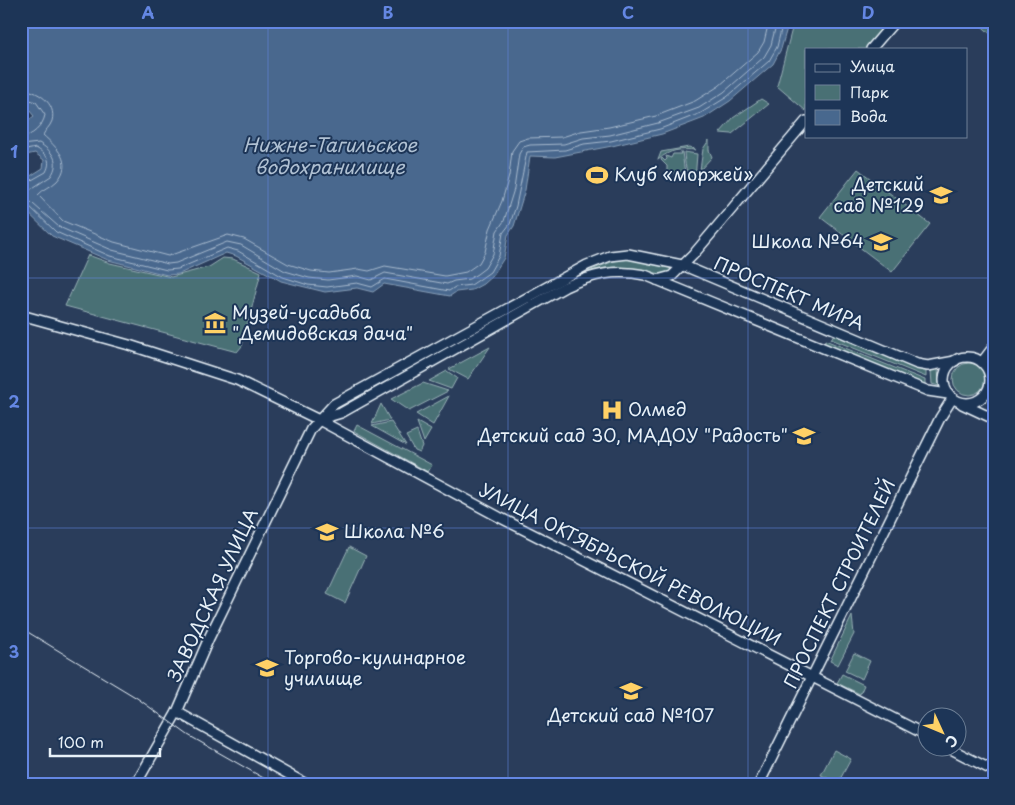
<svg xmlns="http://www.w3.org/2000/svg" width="1015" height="805" font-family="'Playpen Sans',sans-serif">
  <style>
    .green { fill: #497074; stroke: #98b0b6 }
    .water { fill: #48688e; stroke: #889fb8 }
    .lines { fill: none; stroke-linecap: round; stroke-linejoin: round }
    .shore { stroke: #a8bace; stroke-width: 1 }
    .secondary-casing { stroke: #e8f1f8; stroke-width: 12 }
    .secondary { stroke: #1d3557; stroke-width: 9 }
    .tram { stroke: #e8f1f8; stroke-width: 1 }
    .grid { fill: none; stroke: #6487e3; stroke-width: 1; stroke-opacity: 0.55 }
    .labels { text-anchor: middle; stroke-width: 4; stroke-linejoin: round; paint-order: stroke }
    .poi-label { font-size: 18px; fill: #e8f1f8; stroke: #1d3557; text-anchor: start }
    .street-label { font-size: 18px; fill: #e8f1f8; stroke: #1d3557 }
    .water-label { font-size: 19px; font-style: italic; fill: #b0c1d3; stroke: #1d3557 }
    .neatline { fill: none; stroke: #6487e3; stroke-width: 2 }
    .grid-label { font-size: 16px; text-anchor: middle; font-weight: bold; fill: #6487e3 }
  </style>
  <rect width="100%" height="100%" fill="#2a3d5b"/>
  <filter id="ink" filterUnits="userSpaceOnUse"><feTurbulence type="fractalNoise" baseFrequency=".02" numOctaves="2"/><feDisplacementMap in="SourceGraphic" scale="10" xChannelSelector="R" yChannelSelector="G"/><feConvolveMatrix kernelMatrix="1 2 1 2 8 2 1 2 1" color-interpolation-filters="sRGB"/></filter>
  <g filter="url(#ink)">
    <g class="green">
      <polygon points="794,21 889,21 866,49 806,49 806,111 777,86"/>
      <polygon points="976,21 994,21 994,37"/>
      <polygon points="761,99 769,104 732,134 720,133 733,118"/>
      <polygon points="709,140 709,150 712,157 700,170 703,149"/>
      <path d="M689 147 696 150C681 149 670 149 658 160L661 152Z"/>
      <polygon points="680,152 682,152 685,174 667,172 667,166 661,160 662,158 665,161 667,159 666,156 671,158 673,154 681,154"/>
      <path d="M684 152 697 154 695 180C685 175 685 163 684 152Z"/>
      <polygon points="858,169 930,224 892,272 820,217"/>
      <polygon points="88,255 110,263 171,277 209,267 223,258 233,259 261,272 242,346 237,352 65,306"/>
      <path d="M631 258 670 268 671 272 666 275C635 269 617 262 585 273L341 404 576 276 614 261Z"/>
      <polygon points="834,334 926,370 926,377 831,339"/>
      <polygon points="825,340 925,380 925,385 823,346"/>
      <polygon points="490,347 468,379 449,369"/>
      <circle cx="969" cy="379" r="16"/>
      <polygon points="938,368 939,386 932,384 931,371"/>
      <polygon points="447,371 457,378 451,389 429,381"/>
      <polygon points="423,383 448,391 409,411 391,399"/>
      <polygon points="449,396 433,425 416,414"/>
      <polygon points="381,404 390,420 372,424"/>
      <polygon points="391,422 406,445 372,426"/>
      <polygon points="417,422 431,430 424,442"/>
      <polygon points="357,425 432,465 428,472 354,431"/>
      <polygon points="417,431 422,446 419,452 414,450 406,436"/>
      <polygon points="349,547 366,556 345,603 327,594"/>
      <polygon points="852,616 854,634 838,665 830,661"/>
      <polygon points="854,653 870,661 862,679 845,671"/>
      <polygon points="842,674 864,685 860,694 837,683"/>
      <polygon points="834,750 851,759 838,783 821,775"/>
    </g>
    <polygon class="water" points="21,21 789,21 781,49 773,64 730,101 704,118 662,134 612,146 555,157 530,156 525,190 514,226 508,235 504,258 493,275 483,284 472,290 456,292 450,296 384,284 373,292 357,288 325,292 281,281 236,256 226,253 179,274 167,275 108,260 52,236 21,206 21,182 43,168 44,160 35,153 21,156 21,126 34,116 29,110 21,108"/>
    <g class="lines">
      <g class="shore">
        <path d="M21 89C37 90 57 103 52 121 50 127 45 130 43 135 56 147 74 162 57 181 51 187 43 189 38 195L63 221 114 242 168 256 228 235 244 239 288 264 311 271 329 273 358 269 369 271 385 266 445 276 466 272 479 263 485 252 490 229 502 201 509 176 512 151 519 141 528 138 562 137 581 131 609 127 656 116 695 101 719 86 758 52 764 42 769 21"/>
        <path d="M21 97 36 102 45 115C43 126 32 137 21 137"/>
        <path d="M21 145 39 143C52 151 61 161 51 176L25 193 24 196 59 227 112 250 168 264 176 263 227 242 241 245 285 271 309 278 328 280 357 276 371 280 385 273 447 284 454 281 469 279 477 274 485 268 493 254 497 231 504 221 514 189 519 154 523 147 530 145 564 144 583 138 610 135 658 123 699 108 724 92 764 57 771 45 777 21"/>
        <path d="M21 151 36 148C47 155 52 160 46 172L21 186"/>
        <polyline points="21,203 27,204 56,232 110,256 167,270 178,269 227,248 238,251 283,277 308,285 327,287 357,283 372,287 385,279 449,291 455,287 471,285 480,279 490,272 499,256 503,233 510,224 516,206 527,152 565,150 584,144 611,141 660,129 701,113 727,97 769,61 777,47 783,21"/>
      </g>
      <g class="secondary-casing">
        <g id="secondary">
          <polyline points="871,49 895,21"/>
          <polyline points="657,280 672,276 693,255 806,121"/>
          <polyline points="21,315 129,345 237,380 319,420 499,517 928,736"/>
          <circle cx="967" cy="380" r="23"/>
          <polyline points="982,362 994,346"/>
          <polyline points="962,404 994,419"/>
          <path d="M321 419 341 413 565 287C593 274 615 269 645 275L928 391 948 394"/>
          <polyline points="177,712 306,784"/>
          <polyline points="949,748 994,771"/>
          <polyline points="136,784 177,712 209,638 311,429 334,404 587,265 610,256 628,254 682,265 917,364 928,366 955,361"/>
          <polyline points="759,784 940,418 952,399"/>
        </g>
      </g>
      <use href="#secondary" class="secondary"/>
      <g class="tram">
        <polyline points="21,628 137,698 188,735 274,784"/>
        <path d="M21 631C28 640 26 649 21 658"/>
      </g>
    </g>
  </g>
  <path class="grid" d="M268 21V784M508 21V784M748 21V784M21 278H994M21 528H994"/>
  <defs>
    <g id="stadium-bare" transform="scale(1.725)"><path d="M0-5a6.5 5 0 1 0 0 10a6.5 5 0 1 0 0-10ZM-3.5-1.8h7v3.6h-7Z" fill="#ffd166" stroke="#1d3557" stroke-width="2.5" paint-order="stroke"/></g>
    <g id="school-bare" transform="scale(1.725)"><path d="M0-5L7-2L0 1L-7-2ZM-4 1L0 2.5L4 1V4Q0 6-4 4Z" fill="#ffd166" stroke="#1d3557" stroke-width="2.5" paint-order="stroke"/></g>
    <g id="museum-bare" transform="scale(1.725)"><path d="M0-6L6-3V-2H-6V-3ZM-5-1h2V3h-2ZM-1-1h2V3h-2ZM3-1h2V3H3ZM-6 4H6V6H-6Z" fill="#ffd166" stroke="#1d3557" stroke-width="2.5" paint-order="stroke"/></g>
    <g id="hospital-bare" transform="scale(1.725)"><path d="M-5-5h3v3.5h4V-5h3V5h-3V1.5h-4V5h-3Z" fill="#ffd166" stroke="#1d3557" stroke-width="2.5" paint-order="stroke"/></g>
    <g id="university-bare" transform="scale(1.725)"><path d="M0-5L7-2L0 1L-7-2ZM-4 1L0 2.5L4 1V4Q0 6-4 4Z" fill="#ffd166" stroke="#1d3557" stroke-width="2.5" paint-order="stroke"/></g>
  </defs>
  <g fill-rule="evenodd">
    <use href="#stadium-bare" x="597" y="175"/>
    <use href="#school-bare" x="941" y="195"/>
    <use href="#school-bare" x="881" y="242"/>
    <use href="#museum-bare" x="215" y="323"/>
    <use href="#hospital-bare" x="612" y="410"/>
    <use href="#school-bare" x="804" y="436"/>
    <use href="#school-bare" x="327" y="532"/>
    <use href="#university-bare" x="267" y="668"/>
    <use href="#school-bare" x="631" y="691"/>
  </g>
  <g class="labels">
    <g class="poi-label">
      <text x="614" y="181">Клуб «моржей»</text>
      <text x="924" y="191" text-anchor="end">Детский<tspan x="924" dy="21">сад №129</tspan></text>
      <text x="864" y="248" text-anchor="end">Школа №64</text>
      <text x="232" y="319">Музей-усадьба<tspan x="232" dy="21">"Демидовская дача"</tspan></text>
      <text x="628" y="416">Олмед</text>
      <text x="788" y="442" text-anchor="end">Детский сад 30, МАДОУ "Радость"</text>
      <text x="344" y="538">Школа №6</text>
      <text x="284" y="664">Торгово-кулинарное<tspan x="284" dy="21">училище</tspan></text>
      <text x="631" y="722" text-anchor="middle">Детский сад №107</text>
    </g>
    <g class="street-label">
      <text transform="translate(789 294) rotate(23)" y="6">ПРОСПЕКТ МИРА</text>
      <text transform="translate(630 565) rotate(27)" y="6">УЛИЦА ОКТЯБРЬСКОЙ РЕВОЛЮЦИИ</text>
      <text transform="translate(840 584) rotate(-64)" y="6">ПРОСПЕКТ СТРОИТЕЛЕЙ</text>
      <text transform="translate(213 595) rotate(-65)" y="6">ЗАВОДСКАЯ УЛИЦА</text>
    </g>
    <g class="water-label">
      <text x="330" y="152">Нижне-Тагильское<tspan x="330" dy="22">водохранилище</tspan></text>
    </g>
  </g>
  <rect width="1015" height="805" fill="none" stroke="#1d3557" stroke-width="55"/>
  <rect x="805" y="48" width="162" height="90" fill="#1d3557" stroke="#6e8097"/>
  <rect x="815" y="64" width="25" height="8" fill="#1d3557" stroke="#6e8097"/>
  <text x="850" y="72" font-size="15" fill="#e8f1f8">Улица</text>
  <rect x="815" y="85" width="25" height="15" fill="#497074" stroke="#6e8097"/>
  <text x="850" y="98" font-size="15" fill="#e8f1f8">Парк</text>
  <rect x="815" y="110" width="25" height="15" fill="#48688e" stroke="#6e8097"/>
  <text x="850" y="122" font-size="15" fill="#e8f1f8">Вода</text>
  <g transform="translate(942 732) rotate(134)"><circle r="24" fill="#1d3557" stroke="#6e8097"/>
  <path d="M0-4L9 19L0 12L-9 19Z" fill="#ffd166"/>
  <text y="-8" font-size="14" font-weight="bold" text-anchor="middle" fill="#e8f1f8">С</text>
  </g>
  <path d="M50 748v8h110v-8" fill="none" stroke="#e8f1f8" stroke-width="2.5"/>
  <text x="58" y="748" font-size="15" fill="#e8f1f8" stroke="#1d3557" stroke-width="4" paint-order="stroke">100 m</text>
  <rect x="28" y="28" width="960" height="750" class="neatline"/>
  <g class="grid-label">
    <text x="148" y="19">A</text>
    <text x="388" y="19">B</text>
    <text x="628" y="19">C</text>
    <text x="868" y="19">D</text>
    <text x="14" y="158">1</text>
    <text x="14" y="408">2</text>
    <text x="14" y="658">3</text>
  </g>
</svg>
